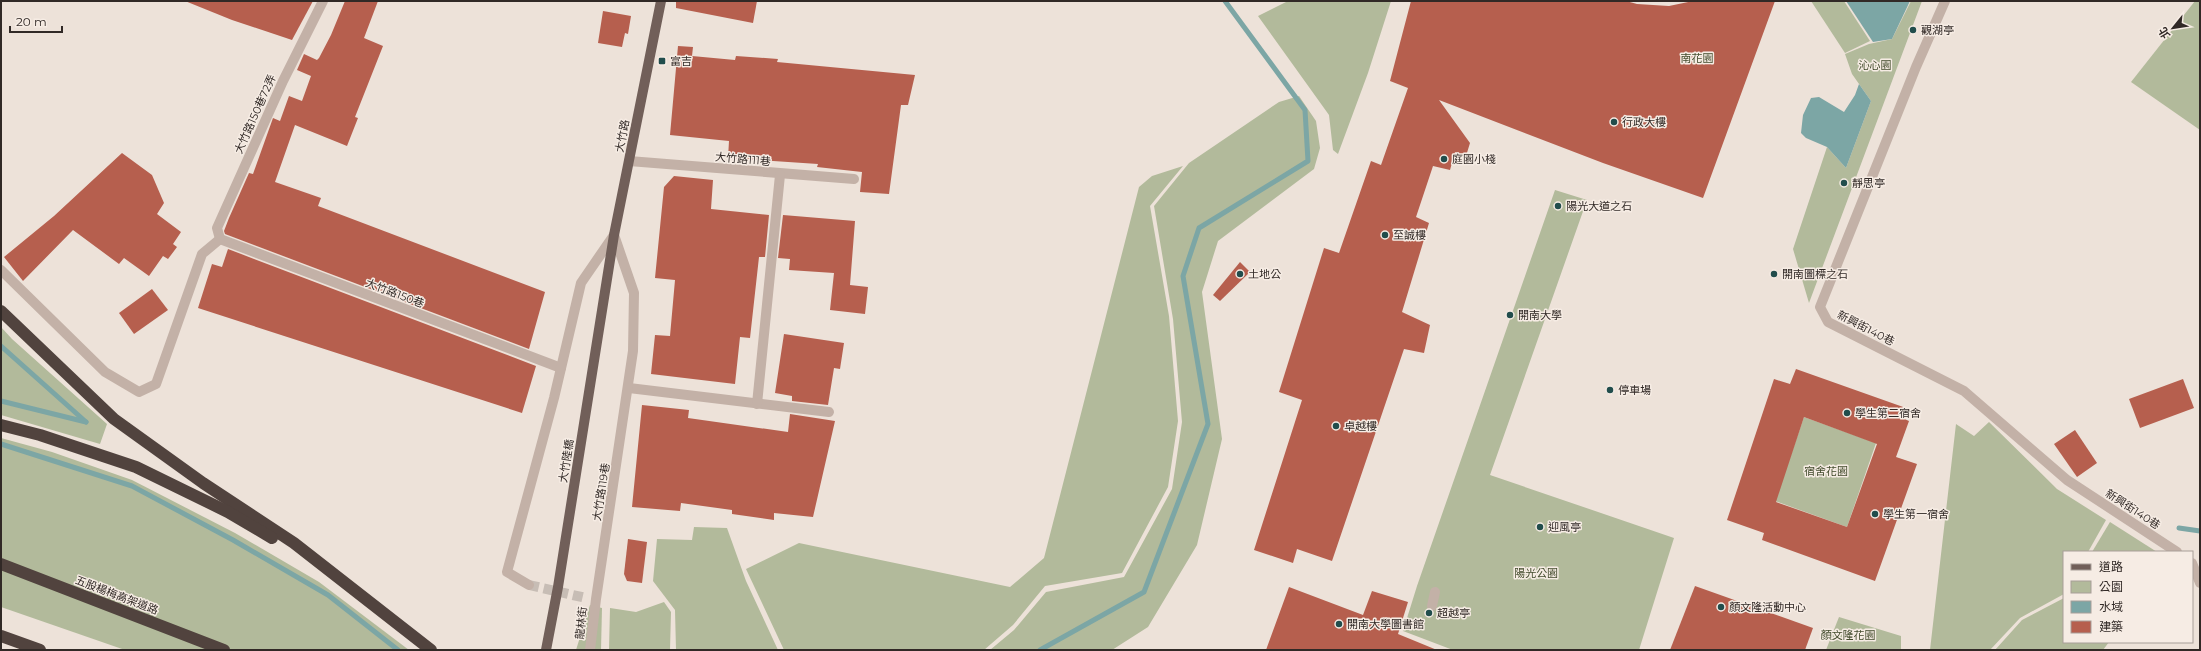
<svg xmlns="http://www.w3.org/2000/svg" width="2201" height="651" font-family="Montserrat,'Noto Sans TC',sans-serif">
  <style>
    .green { fill: #b2ba9b }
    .water { fill: #7ca6a5 }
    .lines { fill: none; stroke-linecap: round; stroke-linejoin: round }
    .stream { stroke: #7ca6a5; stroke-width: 5 }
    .building { fill: #b65f4e; fill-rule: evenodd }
    .minor-tunnel { stroke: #c7bdb5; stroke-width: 10; stroke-dasharray: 10 5; stroke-linecap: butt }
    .minor { stroke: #c3b1a7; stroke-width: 10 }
    .major { stroke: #715f59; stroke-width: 10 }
    .highway { stroke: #51433e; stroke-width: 12 }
    .poi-dot { fill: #214d4c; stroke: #f6ece4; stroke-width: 1.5 }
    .labels { text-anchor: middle; stroke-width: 3; stroke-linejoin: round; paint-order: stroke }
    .poi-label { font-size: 11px; fill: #312926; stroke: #f6ece4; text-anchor: start }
    .park-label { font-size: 11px; fill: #434c2d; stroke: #f6ece4 }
    .street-label { font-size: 11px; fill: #312926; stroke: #f6ece4 }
  </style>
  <rect width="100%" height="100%" fill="#ede2d9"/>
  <g class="green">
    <polygon points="1288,1 1391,1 1368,73 1338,154 1333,150 1329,115 1258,16"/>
    <polygon points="1811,1 1844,1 1870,41 1845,53"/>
    <polygon points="1911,1 1922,1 1809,303 1793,249 1827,147 1846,168 1871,101 1852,74 1845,54 1869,44 1892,39"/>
    <polygon points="2195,1 2200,1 2200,130 2131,82"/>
    <polygon points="1299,96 1316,121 1320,148 1314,169 1218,241 1202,292 1222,439 1197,545 1148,627 1112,650 990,650 1014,630 1046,592 1124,577 1172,489 1182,422 1173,319 1154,206 1189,163 1279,102"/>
    <polygon points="1183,166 1150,206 1169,316 1178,421 1168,487 1122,573 1045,586 1013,625 984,650 784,650 746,569 799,543 1010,587 1044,558 1139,187 1152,176"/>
    <polygon points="1555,190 1587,200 1490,475 1674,538 1639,650 1453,650 1403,631 1417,586"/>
    <polygon points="1,327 12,339 107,424 100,444 1,415"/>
    <polygon points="1804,417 1876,443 1847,527 1775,501"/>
    <polygon points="1989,422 2057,489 2106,520 2088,552 2064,552 2064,594 2020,618 1990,650 1930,650 1956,424 1974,436"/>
    <polygon points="1,438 52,452 132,480 235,533 319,582 409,650 125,650 1,607"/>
    <polygon points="2110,522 2157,552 2092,552"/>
    <polygon points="694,527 727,528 746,581 778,650 676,650 675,610 653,581 657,539 692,540"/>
    <polygon points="2064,598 2064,642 2109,642 2103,650 1995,650 2022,620"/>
    <polygon points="664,602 671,612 670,650 609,650 610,608 636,612"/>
    <polygon points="590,605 602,608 601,650 576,650"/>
    <polygon points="1839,617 1901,636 1901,650 1826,650"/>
  </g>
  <g class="water">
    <polygon points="1846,1 1910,1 1892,39 1873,42"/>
    <polygon points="1859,84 1871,101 1846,168 1827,147 1806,138 1801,133 1803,115 1811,98 1819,97 1844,112 1855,95"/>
  </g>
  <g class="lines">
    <g class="stream">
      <polyline points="1,346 86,422"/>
      <polyline points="1,401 86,422"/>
      <polyline points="1,444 132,486 233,540 328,595 398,650"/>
      <polyline points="2179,528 2200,531"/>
      <polyline points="1040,650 1144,592 1208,424 1183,276 1199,228 1308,161 1305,110 1225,1"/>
    </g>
  </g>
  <g class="building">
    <polygon points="185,1 313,1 292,40 232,20"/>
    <polygon points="345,1 378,1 364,38 383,46 355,117 358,118 347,146 295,125 275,182 321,198 318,206 545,292 529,349 225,234 224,231 229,218 249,173 253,174 273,118 280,121 289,96 302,101 311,76 297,70 304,54 317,60 319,58 331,35"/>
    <polygon points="676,1 757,1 753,23 676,8"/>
    <polygon points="1411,1 1626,1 1637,4 1669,6 1693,1 1775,1 1703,198 1603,163 1439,100 1470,143 1466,156 1455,152 1450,170 1433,166 1416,217 1429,223 1402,312 1430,325 1424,353 1404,349 1332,561 1297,549 1293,563 1254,550 1302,400 1279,392 1324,248 1339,253 1371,161 1381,165 1408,88 1390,81"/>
    <polygon points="603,11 631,16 628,34 625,33 622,47 598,43"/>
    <polygon points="678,46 693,47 692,56 735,60 736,56 778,59 777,62 915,75 908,105 901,105 889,194 860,192 862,172 817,167 818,164 728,158 729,141 670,135"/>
    <polygon points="122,153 152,175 164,203 157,214 181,232 173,244 177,247 168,259 163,256 149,276 124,258 119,264 73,230 23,281 4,257 54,216"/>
    <polygon points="674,176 713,180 711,209 769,215 765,257 759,257 750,338 740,337 735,384 651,374 655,335 670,336 675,280 655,278 664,187"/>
    <polygon points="783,215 855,221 850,285 868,287 865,314 830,310 834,273 789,270 790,259 778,258"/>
    <polygon points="228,249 536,366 522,413 198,308 212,264 222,267"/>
    <polygon points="1240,262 1250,272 1220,301 1213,295"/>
    <polygon points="152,289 168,310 134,334 119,313"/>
    <polygon points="784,334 844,343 840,369 834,368 828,405 792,401 792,396 775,393"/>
    <path d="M1796 369 1906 408 1902 418 1909 421 1896 457 1917 464 1875 581 1762 540 1764 533 1727 520 1774 379 1790 384ZM1804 417 1877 444 1847 527 1776 502Z"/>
    <polygon points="2183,379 2194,408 2140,428 2129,399"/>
    <polygon points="642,405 689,410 688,418 788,432 790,414 835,421 813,517 774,513 774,520 732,514 732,510 681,503 680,511 632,507"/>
    <polygon points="2075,430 2097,463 2077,477 2054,444"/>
    <polygon points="628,539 647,542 642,583 627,581 624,574"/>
    <polygon points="1695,586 1813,628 1805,650 1670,650"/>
    <polygon points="1289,587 1363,615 1372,591 1408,602 1398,634 1437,650 1266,650"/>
  </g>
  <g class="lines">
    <polyline class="minor-tunnel" points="529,585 586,598"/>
    <g class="minor">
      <polyline points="1945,1 1916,67 1820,307 1828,322 1964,391 2067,480 2177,552"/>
      <polyline points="629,161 854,179"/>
      <polyline points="220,239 561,368"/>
      <polyline points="220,239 217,228 283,81 323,1"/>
      <polyline points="1,270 105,372 139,392 156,384 202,254 220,239"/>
      <polyline points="629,388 829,412"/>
      <polyline points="757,404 780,175"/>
      <polyline points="2192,563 2200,583"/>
      <polyline points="529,585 507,572 554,398 581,283 614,235"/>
      <polyline points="1432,606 1435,592"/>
      <polyline points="590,650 596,599 633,351 634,293 614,235"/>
    </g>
    <polyline class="major" points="546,650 558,587 614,235 661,1"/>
    <g class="highway">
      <polyline points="1,311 114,419 203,483 294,543 431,650"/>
      <polyline points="1,425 40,435 136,467 228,512 272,538"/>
      <polyline points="1,564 224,650"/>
      <polyline points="1,636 40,650"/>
    </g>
  </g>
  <g class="poi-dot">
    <circle cx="1913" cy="30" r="4"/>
    <rect x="658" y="57" width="8" height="8" rx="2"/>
    <circle cx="1614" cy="122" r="4"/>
    <circle cx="1444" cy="159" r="4"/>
    <circle cx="1844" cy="183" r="4"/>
    <circle cx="1558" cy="206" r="4"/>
    <circle cx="1385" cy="235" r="4"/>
    <circle cx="1240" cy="274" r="4"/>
    <circle cx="1774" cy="274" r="4"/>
    <circle cx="1510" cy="315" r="4"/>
    <circle cx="1610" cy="390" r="4"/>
    <circle cx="1847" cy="413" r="4"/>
    <circle cx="1336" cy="426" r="4"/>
    <circle cx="1875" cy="514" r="4"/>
    <circle cx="1540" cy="527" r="4"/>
    <circle cx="1721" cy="607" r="4"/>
    <circle cx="1429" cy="613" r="4"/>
    <circle cx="1339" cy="624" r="4"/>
  </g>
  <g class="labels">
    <g class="poi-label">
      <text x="1921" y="34">觀湖亭</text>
      <text x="670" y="65">富吉</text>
      <text x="1622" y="126">行政大樓</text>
      <text x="1452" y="163">庭園小棧</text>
      <text x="1852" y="187">靜思亭</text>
      <text x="1566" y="210">陽光大道之石</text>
      <text x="1393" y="239">至誠樓</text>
      <text x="1248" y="278">土地公</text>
      <text x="1782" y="278">開南圖標之石</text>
      <text x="1518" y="319">開南大學</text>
      <text x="1618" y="394">停車場</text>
      <text x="1855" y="417">學生第二宿舍</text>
      <text x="1344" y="430">卓越樓</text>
      <text x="1883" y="518">學生第一宿舍</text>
      <text x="1548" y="531">迎風亭</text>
      <text x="1729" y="611">顏文隆活動中心</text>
      <text x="1437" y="617">超越亭</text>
      <text x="1347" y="628">開南大學圖書館</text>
    </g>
    <g class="park-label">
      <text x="1697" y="62">南花園</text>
      <text x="1875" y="69">沁心園</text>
      <text x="1826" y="475">宿舍花園</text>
      <text x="1536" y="577">陽光公園</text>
      <text x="1848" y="639">顏文隆花園</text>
    </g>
    <g class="street-label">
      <text transform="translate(255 114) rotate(-66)" y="4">大竹路150巷72弄</text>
      <text transform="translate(622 136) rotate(-79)" y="4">大竹路</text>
      <text transform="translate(743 159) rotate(5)" y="4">大竹路111巷</text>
      <text transform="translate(395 293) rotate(21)" y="4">大竹路150巷</text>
      <text transform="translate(1866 328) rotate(27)" y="4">新興街140巷</text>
      <text transform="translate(566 461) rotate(-81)" y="4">大竹陸橋</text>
      <text transform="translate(601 492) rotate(-81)" y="4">大竹路119巷</text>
      <text transform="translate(2133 509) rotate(33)" y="4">新興街140巷</text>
      <text transform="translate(117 595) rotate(21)" y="4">五股楊梅高架道路</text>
      <text transform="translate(581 623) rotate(-84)" y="4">龍林街</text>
    </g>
  </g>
  <rect width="2201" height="651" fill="none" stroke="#312926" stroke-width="4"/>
  <rect x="2063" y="551" width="130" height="92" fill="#f6ece4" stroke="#a79e98"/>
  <rect x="2071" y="564" width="20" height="6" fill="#715f59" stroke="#a79e98"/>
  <text x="2099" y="571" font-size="12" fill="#312926">道路</text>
  <rect x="2071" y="581" width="20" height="12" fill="#b2ba9b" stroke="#a79e98"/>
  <text x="2099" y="591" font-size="12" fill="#312926">公園</text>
  <rect x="2071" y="601" width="20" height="12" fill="#7ca6a5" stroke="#a79e98"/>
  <text x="2099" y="611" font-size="12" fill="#312926">水域</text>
  <rect x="2071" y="621" width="20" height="12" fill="#b65f4e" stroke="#a79e98"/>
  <text x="2099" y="631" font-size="12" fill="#312926">建築</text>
  <g transform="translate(2173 28) rotate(240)" stroke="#f6ece4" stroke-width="3" paint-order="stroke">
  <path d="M0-3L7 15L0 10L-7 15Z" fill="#312926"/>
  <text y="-6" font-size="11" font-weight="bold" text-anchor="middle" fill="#312926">北</text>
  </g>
  <path d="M10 26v6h52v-6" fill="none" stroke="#312926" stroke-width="2"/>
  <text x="16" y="26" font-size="12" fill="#312926" stroke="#f6ece4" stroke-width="3" paint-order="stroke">20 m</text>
</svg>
